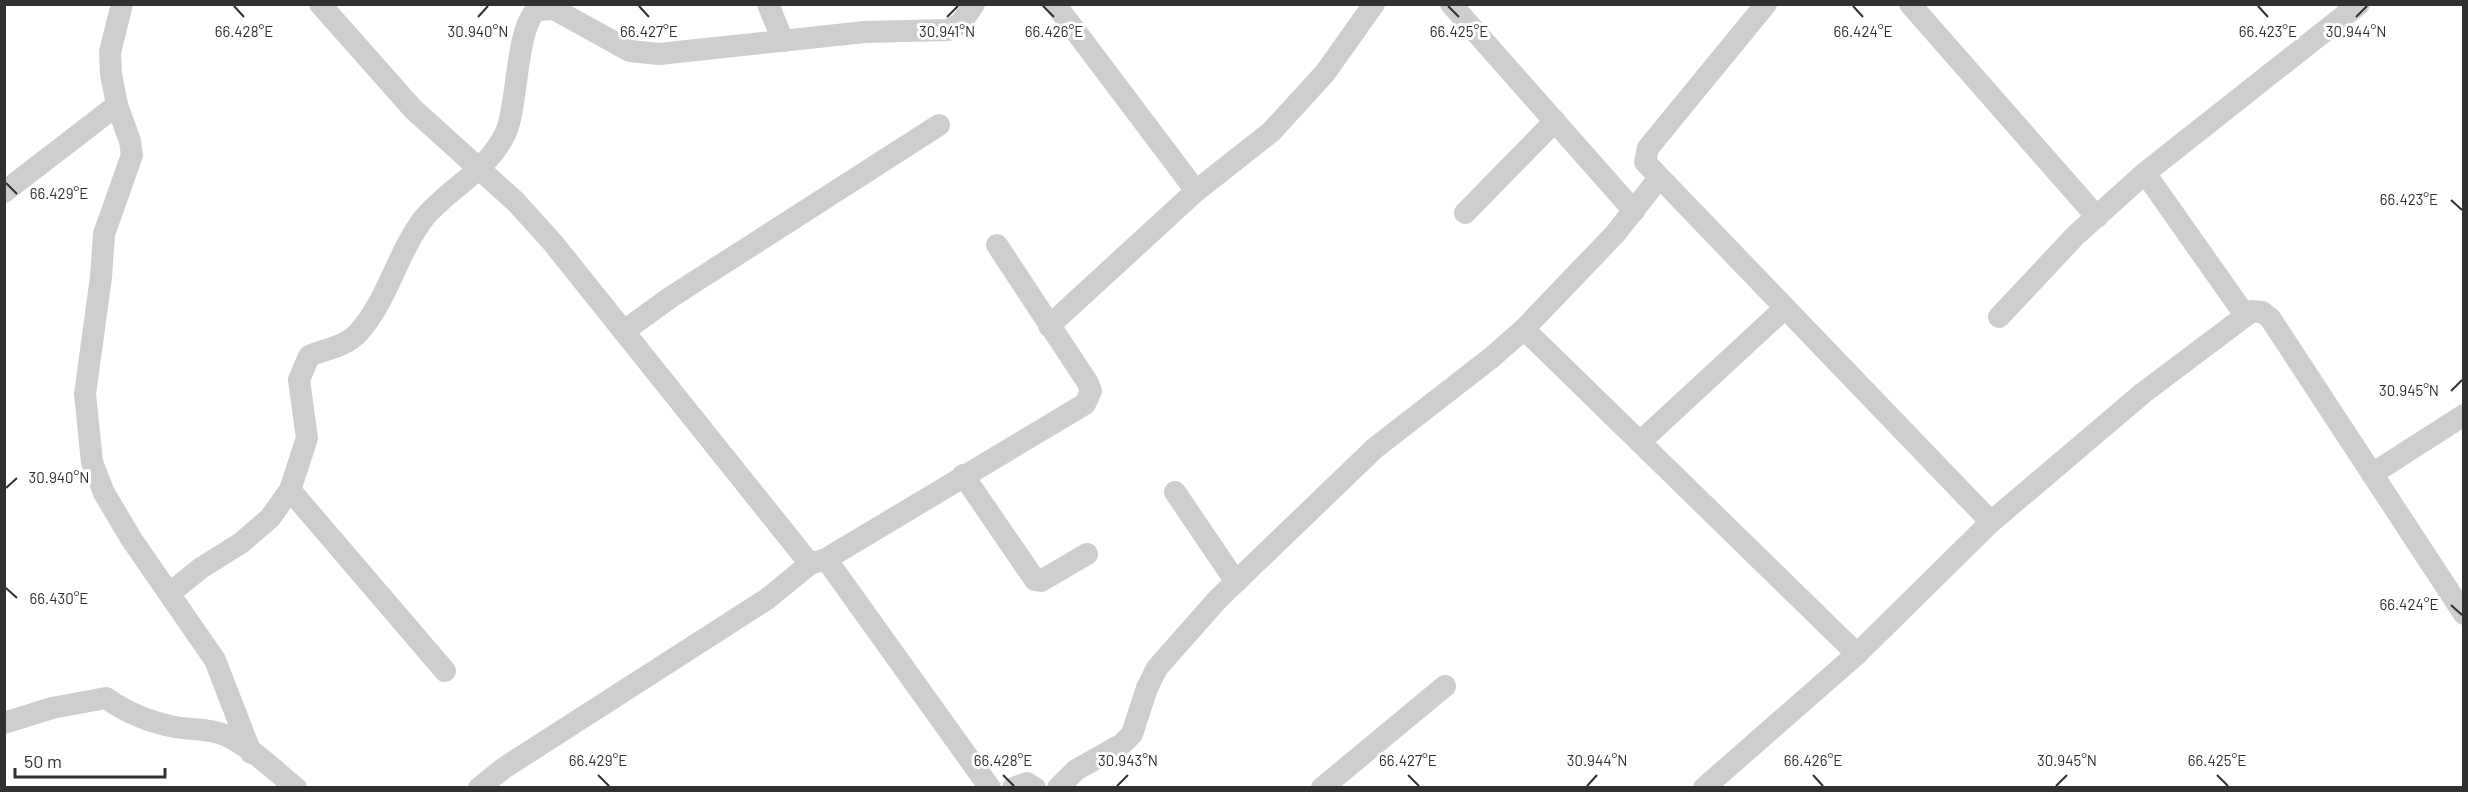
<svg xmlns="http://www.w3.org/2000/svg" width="2468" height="792" font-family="Barlow,sans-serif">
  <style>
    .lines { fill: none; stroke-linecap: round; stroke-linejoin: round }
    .minor { stroke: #cecece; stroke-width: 22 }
    .ticks { fill: none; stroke: #313131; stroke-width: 2 }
    .ticks-label { font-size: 15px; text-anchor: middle; fill: #313131; stroke: #fff; stroke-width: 6; stroke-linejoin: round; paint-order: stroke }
  </style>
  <rect width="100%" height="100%" fill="#fff"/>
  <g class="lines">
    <g class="minor">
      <polyline points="122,4 110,52 111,74 117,105 130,141 132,155 104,234 101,277 85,394 92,462 104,493 132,540 215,660 251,753"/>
      <polyline points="320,4 413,109 516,202 553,243 810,564"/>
      <polyline points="768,4 783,41"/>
      <polyline points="1055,4 1196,191"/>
      <polyline points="1451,4 1634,211"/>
      <polyline points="1766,4 1648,148 1645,162 1991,522"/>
      <polyline points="1910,4 2097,217"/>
      <polyline points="2145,173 2245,315"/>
      <polyline points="4,192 117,105"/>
      <polyline points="1465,213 1555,121"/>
      <polyline points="1999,317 2076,235 2145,173 2359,4"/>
      <polyline points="1049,326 1196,191 1271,132 1325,73 1374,4"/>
      <polyline points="1524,329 1857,654"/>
      <polyline points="624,331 671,297 939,125"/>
      <polyline points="1640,442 1785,308"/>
      <polyline points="2372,474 2464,415"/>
      <polyline points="963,475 1035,580 1041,581 1087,554"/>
      <polyline points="290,490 445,671"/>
      <polyline points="1175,492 1236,582"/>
      <polyline points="826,559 990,788"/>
      <path d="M170 593 201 568 241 543 270 518 290 490 307 438 299 380 309 356C325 349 345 347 358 333 387 302 397 253 424 218 449 188 489 170 506 132 518 104 516 26 537 10L554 9 630 51 659 54 865 32 949 30 961 23 974 4"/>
      <path d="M4 723 52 708 106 698C127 713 149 722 175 727 192 730 208 728 225 735 251 747 274 770 296 788"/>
      <polyline points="479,788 504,768 767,599 810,564 826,559 1085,404 1091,391 1088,383 997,245"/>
      <polyline points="1013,788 1027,783 1035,788"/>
      <polyline points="1058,788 1076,770 1122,744 1132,734 1147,688 1157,668 1218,599 1375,448 1491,358 1524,329 1615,234 1659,178"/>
      <polyline points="1322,788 1445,686"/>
      <polyline points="1704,788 1857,654 1991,522 2143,393 2252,311 2262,312 2270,318 2464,614"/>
    </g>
  </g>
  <path class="ticks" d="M234 6 244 17M639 6 649 17M1043 6 1054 17M1448 6 1459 17M1853 6 1863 17M2258 6 2268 17M478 17 488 6M947 17 958 6M2356 17 2367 6M6 183 17 194M2451 200 2462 210M2451 391 2462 380M6 488 17 478M6 588 17 598M2451 605 2462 615M598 775 609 786M1003 775 1014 786M1408 775 1419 786M1813 775 1823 786M2217 775 2228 786M1117 786 1128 775M1587 786 1597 775M2056 786 2067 775"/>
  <g class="ticks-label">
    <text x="2268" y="37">66.423°E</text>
    <text x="244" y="37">66.428°E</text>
    <text x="478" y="37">30.940°N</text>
    <text x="649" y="37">66.427°E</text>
    <text x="947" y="37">30.941°N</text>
    <text x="1054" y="37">66.426°E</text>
    <text x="1459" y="37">66.425°E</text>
    <text x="1863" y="37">66.424°E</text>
    <text x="2356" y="37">30.944°N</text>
    <text x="59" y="199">66.429°E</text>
    <text x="2409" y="205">66.423°E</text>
    <text x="2409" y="396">30.945°N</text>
    <text x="59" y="483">30.940°N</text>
    <text x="59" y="604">66.430°E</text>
    <text x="2409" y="610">66.424°E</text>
    <text x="598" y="766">66.429°E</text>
    <text x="1128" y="766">30.943°N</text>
    <text x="2067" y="766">30.945°N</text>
    <text x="1003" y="766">66.428°E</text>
    <text x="1408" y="766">66.427°E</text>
    <text x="1597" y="766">30.944°N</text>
    <text x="1813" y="766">66.426°E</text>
    <text x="2217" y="766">66.425°E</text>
  </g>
  <rect width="2468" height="792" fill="none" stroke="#313131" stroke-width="12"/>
  <path d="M15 768v9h150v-9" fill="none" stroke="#313131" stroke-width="3"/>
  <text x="24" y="768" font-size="18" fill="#313131" stroke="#ffffff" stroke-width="4.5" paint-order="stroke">50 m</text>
</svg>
